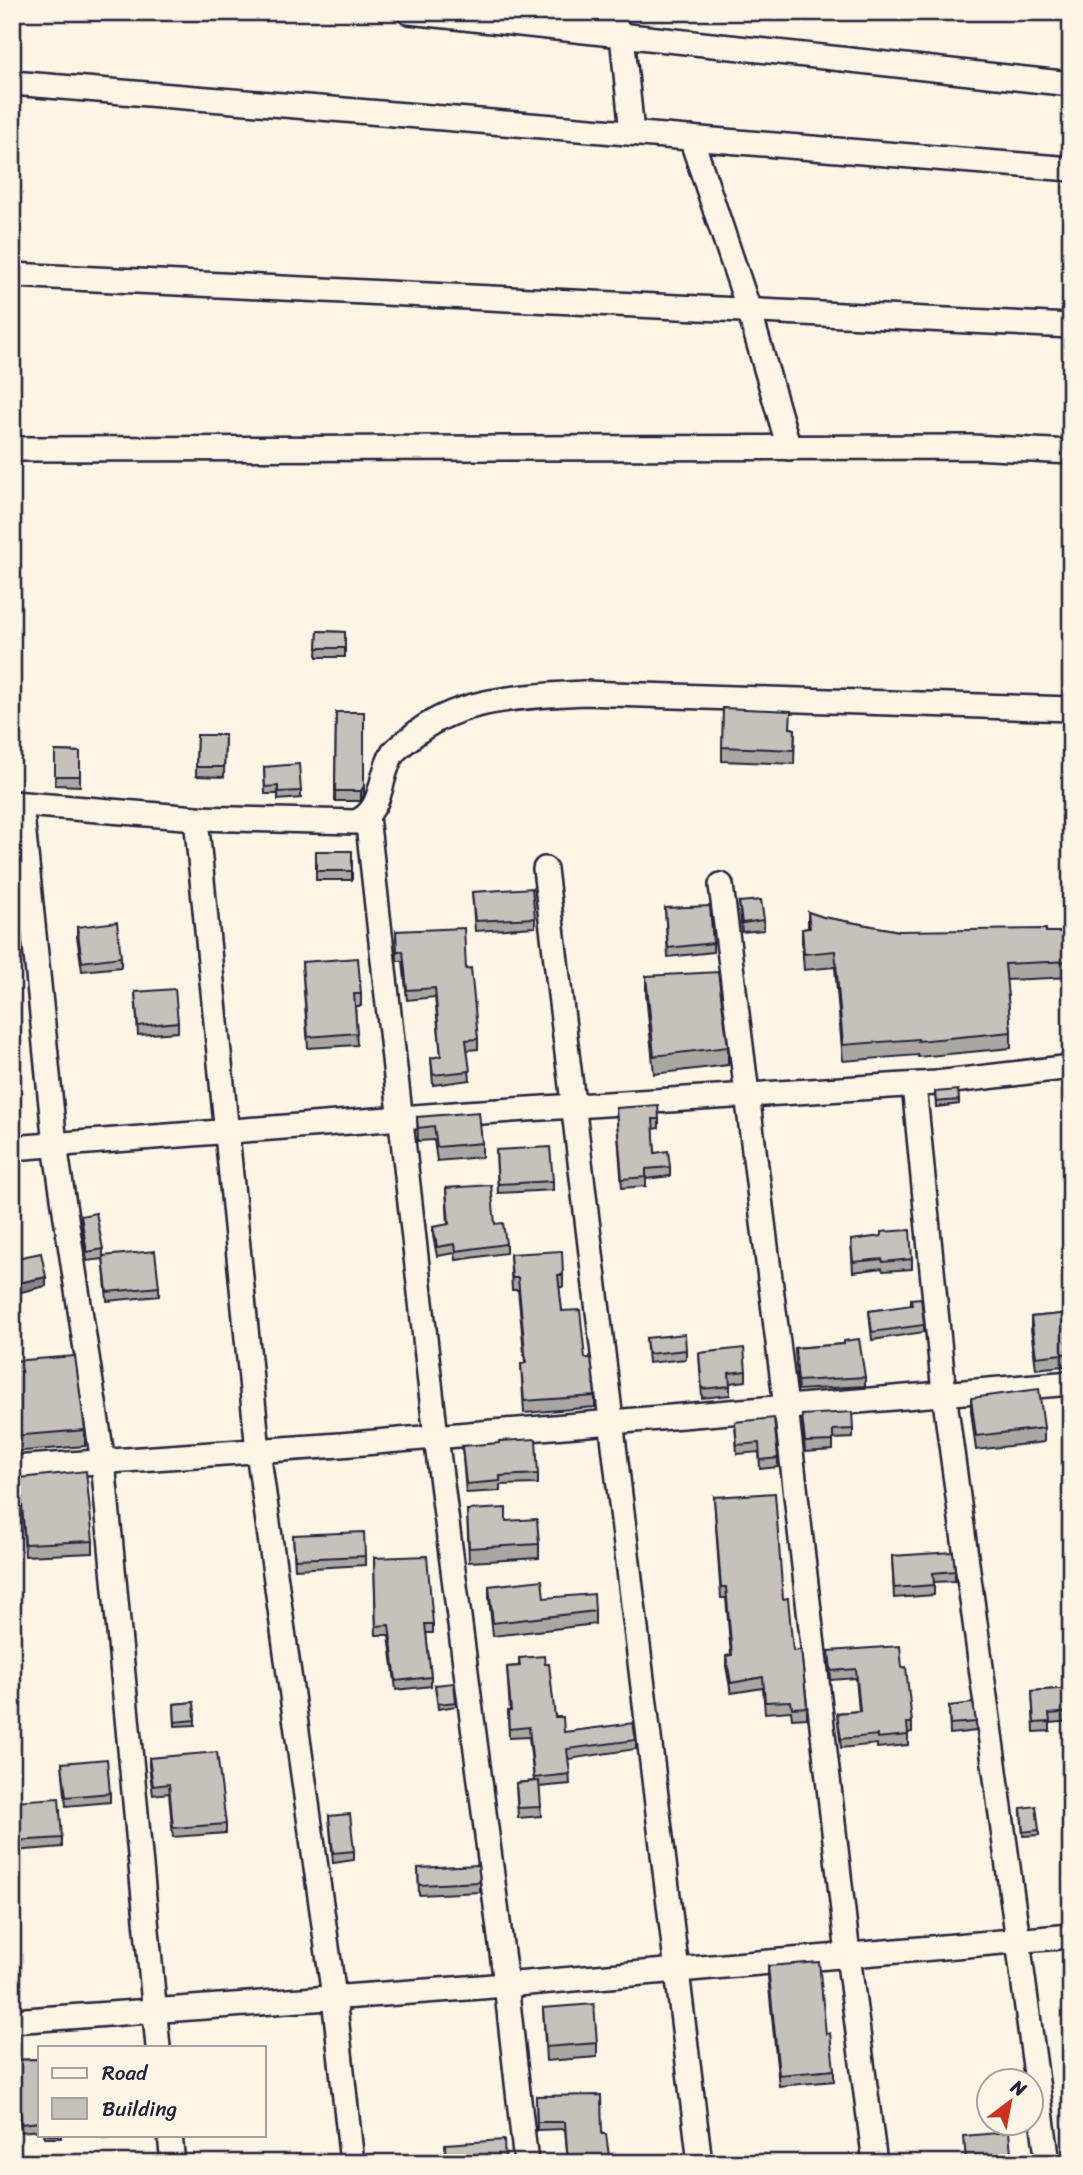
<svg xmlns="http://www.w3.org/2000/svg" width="1083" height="2175" font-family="Sriracha,sans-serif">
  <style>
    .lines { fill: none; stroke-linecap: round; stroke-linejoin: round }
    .minor-casing { stroke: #22223b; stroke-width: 28 }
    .minor { stroke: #fcf5e5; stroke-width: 23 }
    .wall { fill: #aaa6a1; stroke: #22223b; stroke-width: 2 }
    .shaded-wall { fill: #8b8783; stroke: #22223b; stroke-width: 2 }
    .building { fill: #c6c1bb; stroke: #22223b; stroke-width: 2 }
  </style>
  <rect width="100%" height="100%" fill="#fcf5e5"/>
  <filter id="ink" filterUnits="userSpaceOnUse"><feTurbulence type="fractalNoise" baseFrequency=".0143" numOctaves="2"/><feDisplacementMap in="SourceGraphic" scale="14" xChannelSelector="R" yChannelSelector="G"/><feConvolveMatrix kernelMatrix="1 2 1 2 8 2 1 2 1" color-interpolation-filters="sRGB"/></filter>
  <g filter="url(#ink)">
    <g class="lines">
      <g class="minor-casing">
        <g id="minor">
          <polyline points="409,12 1071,84"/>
          <polyline points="605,12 622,35 632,133"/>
          <polyline points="12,83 1071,169"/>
          <polyline points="691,138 749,310 789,448"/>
          <polyline points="12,275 1071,326"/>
          <polyline points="12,449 972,447 1071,452"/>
          <path d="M12 803 196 818 356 822C385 809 378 777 393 753 397 748 404 743 409 739 456 697 524 697 583 693L1071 709"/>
          <polyline points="21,804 55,1145 103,1462 158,2047"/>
          <polyline points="367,816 436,1437 506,1984 526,2163"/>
          <polyline points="196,818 258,1451 334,1997 352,2163"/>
          <polyline points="545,869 700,2163"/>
          <polyline points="721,885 786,1407 848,1955 875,2163"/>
          <polyline points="914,1085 944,1393 1048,2163"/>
          <polyline points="12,1148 466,1113 936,1083 1071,1067"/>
          <polyline points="12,1468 340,1445 1071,1383"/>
          <polyline points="12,2021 481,1987 1071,1936"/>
          <polyline points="170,2135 173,2163"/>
        </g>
      </g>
      <use href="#minor" class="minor"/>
    </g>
    <g class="wall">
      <polygon points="318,631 345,632 345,657 317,657"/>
      <polygon points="336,712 364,795 361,801 335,801"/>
      <polygon points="791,728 795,729 794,764 722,761 722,747"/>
      <polygon points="197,735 225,735 224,777 196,776"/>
      <polygon points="55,751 80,752 80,786 55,785"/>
      <polygon points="264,767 301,791 301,798 278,800 278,794 265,794"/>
      <rect x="316" y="851" width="36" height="29"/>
      <polygon points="472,892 535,918 535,927 475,931"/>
      <polygon points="739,902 764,920 764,930 742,932"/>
      <polygon points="665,908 713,943 713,952 668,957"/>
      <polygon points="808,912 823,917 899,931 1071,932 1071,977 1006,980 1011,1032 1011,1048 918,1057 918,1055 843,1061 835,967 804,970 802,945 802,929 808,928"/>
      <polygon points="77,927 121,957 121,967 82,971 77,936"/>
      <polygon points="396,931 466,969 478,1039 478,1049 467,1050 470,1080 433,1085 431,1058 441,1056 435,997 407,1000 403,961 397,961"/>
      <polygon points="12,932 15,964 15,974 12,974"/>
      <polygon points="302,962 361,994 361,1006 355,1006 357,1045 308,1048"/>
      <polygon points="646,976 728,1047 728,1065 654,1074 646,994"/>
      <polygon points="135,992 178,1022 178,1032 138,1035"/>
      <polygon points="935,1092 959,1100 959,1104 936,1107"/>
      <polygon points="616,1108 659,1119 659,1128 653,1129 655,1153 670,1167 670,1176 646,1179 646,1186 622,1188"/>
      <polygon points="417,1117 482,1143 482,1157 437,1161 434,1140 418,1141"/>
      <polygon points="496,1150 553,1181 553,1190 498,1193"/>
      <polygon points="446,1188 495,1224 506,1244 506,1253 456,1260 455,1253 437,1256 433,1236 433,1227 448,1225"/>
      <polygon points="81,1216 103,1249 103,1259 87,1261 81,1225"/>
      <polygon points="851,1240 912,1259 912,1269 883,1271 882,1268 853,1272"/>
      <polygon points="510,1254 563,1275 563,1287 559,1287 562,1311 585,1358 595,1396 595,1407 524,1413 521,1364 525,1363 518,1290 512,1290"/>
      <polygon points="103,1256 159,1287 159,1296 107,1301"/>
      <polygon points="911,1299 924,1325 924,1332 872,1340 869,1311 911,1306"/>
      <polygon points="1071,1313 1071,1365 1036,1369 1031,1329 1031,1317"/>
      <polygon points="646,1338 686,1350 686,1359 648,1363"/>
      <polygon points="844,1344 865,1377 865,1386 798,1390 795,1348"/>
      <polygon points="699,1353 746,1371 746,1381 730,1383 730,1395 702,1398"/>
      <polygon points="12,1361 85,1430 85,1446 12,1452"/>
      <polygon points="971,1398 1044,1428 1044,1442 976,1450 971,1411"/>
      <polygon points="802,1415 853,1429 853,1438 833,1439 833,1450 805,1452"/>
      <polygon points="735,1422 778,1458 778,1467 760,1469 759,1452 737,1454"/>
      <polygon points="462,1446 538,1474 538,1484 500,1485 500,1491 466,1493"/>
      <polygon points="20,1478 93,1541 93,1553 25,1556"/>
      <polygon points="714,1497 783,1599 793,1651 807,1707 807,1718 792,1719 791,1711 765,1713 763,1688 731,1693 726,1666 726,1656 731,1655 726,1598 721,1598"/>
      <polygon points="467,1510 506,1521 539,1544 539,1558 469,1562"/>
      <polygon points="293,1535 365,1556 365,1565 295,1569"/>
      <polygon points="892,1556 955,1571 955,1581 934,1582 934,1595 894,1598"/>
      <polygon points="374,1558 433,1624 433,1633 426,1633 431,1677 431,1686 396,1690 389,1635 376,1635"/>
      <polygon points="1066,1576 1071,1576 1071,1605 1068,1606"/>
      <polygon points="489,1586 595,1611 595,1624 493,1636 489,1598"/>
      <polygon points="829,1651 902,1668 912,1723 912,1732 908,1733 908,1745 877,1748 877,1744 841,1748 837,1713 859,1711 856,1678 831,1680"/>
      <polygon points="519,1658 545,1664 555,1717 564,1732 636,1740 636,1749 568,1759 570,1784 539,1787 541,1816 518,1818 516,1783 534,1781 529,1737 509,1738 508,1711 510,1711 507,1667 519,1666"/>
      <polygon points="435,1685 456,1702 456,1706 438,1709"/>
      <polygon points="1071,1688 1071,1721 1050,1723 1050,1731 1034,1732 1032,1691"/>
      <polygon points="194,1702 195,1725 175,1726 174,1704"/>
      <polygon points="949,1706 976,1722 976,1731 950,1734"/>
      <polygon points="149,1758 226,1824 226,1833 173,1837 169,1793 153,1795 149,1766"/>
      <polygon points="62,1763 110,1793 110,1802 66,1806"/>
      <polygon points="12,1784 14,1801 62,1838 62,1847 14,1851 13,1840 12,1840"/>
      <polygon points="1021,1812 1039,1830 1039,1835 1023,1836"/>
      <polygon points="329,1816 354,1851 354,1860 333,1863"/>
      <polygon points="418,1868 480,1882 480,1892 419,1895"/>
      <polygon points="768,1966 826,2034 834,2070 834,2081 779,2086 768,1977"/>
      <polygon points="543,2008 597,2043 597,2057 546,2061"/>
      <polygon points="40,2059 40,2130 21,2132 15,2060"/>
      <polygon points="536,2096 602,2134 610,2163 568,2163 565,2129 537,2130"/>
      <polygon points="44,2135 61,2135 61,2138 45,2138"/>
      <polygon points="101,2135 137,2135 102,2139"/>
    </g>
    <g class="shaded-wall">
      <polygon points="364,712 364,795 361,801 361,791"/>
      <polygon points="46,1277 46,1286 13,1294 13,1284"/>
    </g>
    <g class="building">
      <polygon points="318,631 345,632 345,648 317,648"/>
      <polygon points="723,708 791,711 790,728 795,729 794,750 722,747"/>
      <polygon points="336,712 364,712 364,786 361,791 335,791"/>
      <polygon points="197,735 225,735 224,767 196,767"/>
      <polygon points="55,751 80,752 80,776 55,776"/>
      <polygon points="299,764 301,791 278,792 278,786 265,787 264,767"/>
      <rect x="316" y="851" width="36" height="20"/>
      <polygon points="532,888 535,918 475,921 472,892"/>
      <polygon points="761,900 764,920 742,923 739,902"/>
      <polygon points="710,906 713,943 668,948 665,908"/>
      <polygon points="808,912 823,917 899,931 1046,929 1046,932 1071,932 1071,961 1005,964 1011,1032 918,1041 918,1039 843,1045 835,951 804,954 802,929 810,928"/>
      <polygon points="117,922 121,957 82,962 77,927"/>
      <polygon points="464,928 466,969 471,968 478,1039 466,1040 470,1071 433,1075 431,1058 441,1056 435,988 407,990 403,951 397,951 396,931"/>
      <polygon points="12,932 15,964 12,965"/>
      <polygon points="358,958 361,994 354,994 357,1033 308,1037 302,962"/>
      <polygon points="718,972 728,1047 654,1056 646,976"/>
      <polygon points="175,989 178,1022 138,1026 135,992"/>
      <polygon points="958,1090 959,1100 936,1102 935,1092"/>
      <polygon points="658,1105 659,1119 653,1119 655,1153 668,1151 670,1167 646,1169 646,1177 622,1179 616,1108"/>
      <polygon points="479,1112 482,1143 437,1147 434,1126 418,1128 417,1117"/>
      <polygon points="550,1147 553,1181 498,1184 496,1150"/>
      <polygon points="491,1185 495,1224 503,1223 506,1244 456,1251 455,1244 437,1247 433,1227 449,1224 446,1188"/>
      <polygon points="96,1213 103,1249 87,1252 81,1216"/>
      <polygon points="910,1230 912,1259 883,1262 882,1259 853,1262 851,1240 881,1236 881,1232"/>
      <polygon points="155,1251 159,1287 107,1292 103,1256"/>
      <polygon points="562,1251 563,1275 558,1275 562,1311 580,1310 585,1358 591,1358 595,1396 524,1401 521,1364 526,1363 518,1278 512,1278 510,1254"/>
      <polygon points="41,1253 46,1277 13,1284 12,1259"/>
      <polygon points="921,1298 924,1325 872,1332 869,1311 912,1305 911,1299"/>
      <polygon points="1071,1313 1071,1353 1036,1357 1031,1317"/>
      <polygon points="685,1334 686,1350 648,1354 646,1338"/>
      <polygon points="859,1339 865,1377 798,1381 795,1348 844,1344 844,1341"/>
      <polygon points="744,1348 746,1371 729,1373 730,1386 702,1389 699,1353"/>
      <polygon points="75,1356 85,1430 12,1436 12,1361"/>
      <polygon points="1039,1389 1044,1428 976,1436 971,1398"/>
      <polygon points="852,1412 853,1429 833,1430 833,1441 805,1442 802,1415"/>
      <polygon points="774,1418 778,1458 760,1460 759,1443 737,1445 735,1422"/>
      <polygon points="536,1439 538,1474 500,1476 500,1481 466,1484 462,1446 499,1443 499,1441"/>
      <polygon points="86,1471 93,1541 25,1544 20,1478"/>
      <polygon points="775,1493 783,1599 788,1598 793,1651 801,1650 807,1707 792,1708 791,1701 765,1702 763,1677 731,1683 726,1656 732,1655 726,1587 721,1587 714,1497"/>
      <polygon points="506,1508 506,1521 537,1519 539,1544 469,1548 467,1510"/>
      <polygon points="364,1532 365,1556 295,1559 293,1535"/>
      <polygon points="953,1552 955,1571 933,1573 934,1585 894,1588 892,1556"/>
      <polygon points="427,1556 433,1624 425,1624 431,1677 396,1681 389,1625 376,1626 374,1558"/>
      <polygon points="1066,1576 1071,1576 1071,1596 1068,1596"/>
      <polygon points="542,1580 544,1598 594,1594 595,1611 493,1623 489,1586"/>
      <polygon points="900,1646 902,1668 906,1667 912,1723 907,1723 908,1735 877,1738 877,1735 841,1739 837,1713 860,1711 856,1669 831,1671 829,1651"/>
      <polygon points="544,1656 545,1664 549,1664 555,1717 563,1717 564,1732 633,1723 636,1740 567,1749 570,1774 534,1778 529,1727 509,1729 508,1711 511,1711 507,1667 520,1666 519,1658"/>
      <polygon points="454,1683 456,1702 438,1704 435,1685"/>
      <polygon points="1071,1688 1071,1712 1049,1714 1050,1722 1034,1723 1032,1691"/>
      <polygon points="194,1702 195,1720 175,1722 174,1704"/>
      <polygon points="973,1703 976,1722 950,1724 949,1706"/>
      <polygon points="217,1752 226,1824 173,1828 169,1784 153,1786 149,1758"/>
      <polygon points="107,1759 110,1793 66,1797 62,1763"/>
      <polygon points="539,1781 541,1807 518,1808 516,1783"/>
      <polygon points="12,1784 14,1801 59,1798 62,1838 14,1841 13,1830 12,1831"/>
      <polygon points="1069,1803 1071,1803 1071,1820"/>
      <polygon points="1036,1806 1039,1830 1023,1832 1021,1808"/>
      <polygon points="350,1814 354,1851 333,1853 329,1816"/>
      <polygon points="478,1865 480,1882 419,1885 418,1868"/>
      <polygon points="819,1962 826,2034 830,2033 834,2070 779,2075 768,1966"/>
      <polygon points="594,2004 597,2043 546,2047 543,2008"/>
      <polygon points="40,2059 40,2122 21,2124 15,2060"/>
      <polygon points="601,2095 602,2134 606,2134 610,2163 568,2163 565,2122 537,2122 536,2096"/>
      <polygon points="1009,2132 1012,2163 966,2163 964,2136"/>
      <polygon points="504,2140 505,2163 446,2163 445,2144"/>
    </g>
  </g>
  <rect width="1083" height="2175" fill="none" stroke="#fcf5e5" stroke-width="42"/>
  <rect x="21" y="21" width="1041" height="2133" fill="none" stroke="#22223b" stroke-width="2.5" filter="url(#ink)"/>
  <rect x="38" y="2046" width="228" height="91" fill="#fcf5e5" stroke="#a5a1a1" stroke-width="2"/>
  <rect x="52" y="2068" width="35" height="10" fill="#fcf5e5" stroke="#a5a1a1" stroke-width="2"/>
  <text x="102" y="2080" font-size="21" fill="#22223b">Road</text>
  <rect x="52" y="2098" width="35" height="21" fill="#c6c1bb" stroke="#a5a1a1" stroke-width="2"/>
  <text x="102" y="2116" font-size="21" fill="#22223b">Building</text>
  <g transform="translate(1010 2102) rotate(32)"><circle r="33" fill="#fcf5e5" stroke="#a5a1a1" stroke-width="2"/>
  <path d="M0-5L12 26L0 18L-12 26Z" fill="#c8321e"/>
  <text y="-10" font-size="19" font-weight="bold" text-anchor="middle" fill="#22223b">N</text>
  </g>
</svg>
